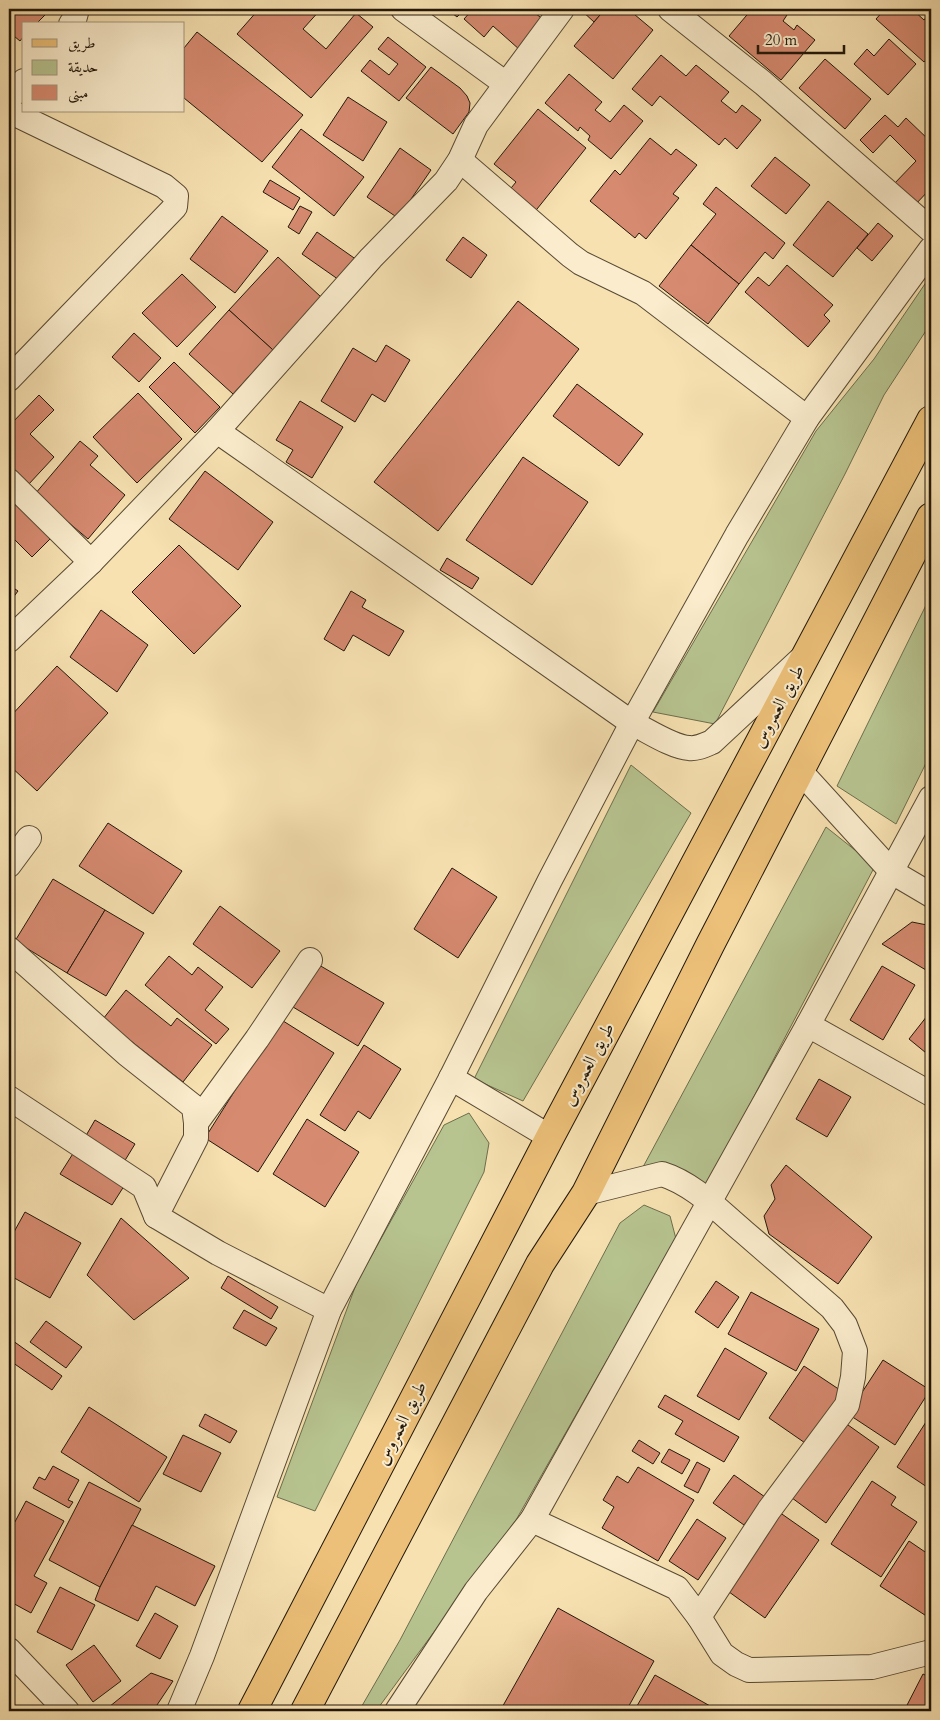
<svg xmlns="http://www.w3.org/2000/svg" width="940" height="1720" font-family="Cardo,Amiri,serif">
  <style>
    .green { fill: #b7c490; stroke: #6c6e4d }
    .building { fill: #d68a70; stroke: #22170a }
    .lines { fill: none; stroke-linecap: round; stroke-linejoin: round }
    .street-casing { stroke: #574a34; stroke-width: 26 }
    .primary-casing { stroke: #22170a; stroke-width: 30 }
    .street { stroke: #faeccc; stroke-width: 24 }
    .primary { stroke: #ecc078; stroke-width: 28 }
    .labels { text-anchor: middle; stroke-width: 4; stroke-linejoin: round; paint-order: stroke }
    .street-label { font-size: 18px; fill: #22170a; stroke: #faeccc }
  </style>
  <rect width="100%" height="100%" fill="#f7e1b1"/>
  <filter id="stains"><feTurbulence type="fractalNoise" baseFrequency=".004" numOctaves="4"/><feColorMatrix values="0 0 0 0 .2 0 0 0 0 .09 0 0 0 0 .02 0 0 0 .5 -.17"/></filter>
  <radialGradient id="worn" r=".72"><stop offset=".6" stop-color="#630" stop-opacity="0"/><stop offset="1" stop-color="#630" stop-opacity=".3"/></radialGradient>
  <g class="green">
    <polygon points="931,275 931,323 884,395 845,474 715,724 653,712 816,431 874,359"/>
    <polygon points="931,595 931,753 896,824 837,786"/>
    <polygon points="631,765 691,813 523,1101 474,1079"/>
    <polygon points="826,827 875,866 707,1186 643,1167"/>
    <polygon points="469,1113 489,1143 484,1172 315,1511 277,1497 357,1282 444,1125"/>
    <polygon points="644,1205 670,1216 676,1239 516,1520 376,1711 359,1711 400,1640 620,1223"/>
  </g>
  <g class="building">
    <polygon points="9,9 51,9 36,24 24,24 24,36 20,41 9,32"/>
    <polygon points="259,9 321,9 303,29 326,49 356,13 373,27 311,98 237,34"/>
    <polygon points="447,9 465,9 457,17"/>
    <polygon points="473,9 530,9 545,21 520,50 493,26 484,37 464,19"/>
    <polygon points="582,9 605,9 594,22 581,10"/>
    <polygon points="605,9 628,9 653,30 613,79 574,46"/>
    <polygon points="752,9 780,9 787,15 783,21 794,30 797,25 815,40 781,80 729,36"/>
    <polygon points="790,9 801,9 796,14"/>
    <polygon points="885,9 912,9 924,20 931,11 931,54 924,62 876,19"/>
    <polygon points="197,32 303,115 262,162 184,98 184,48"/>
    <polygon points="388,37 426,67 399,101 361,71 370,60 389,75 398,64 378,49"/>
    <polygon points="889,39 916,64 888,95 854,64 867,49 874,56"/>
    <polygon points="661,55 686,76 696,65 729,92 721,101 736,113 742,105 761,120 737,149 725,138 719,145 660,96 652,106 632,89"/>
    <polygon points="825,59 871,99 845,129 799,88"/>
    <polygon points="431,67 460,88 467,96 470,103 469,112 453,134 406,98"/>
    <polygon points="569,74 602,102 595,110 610,122 624,105 643,121 611,159 588,140 590,136 580,127 578,131 545,103"/>
    <polygon points="348,97 387,122 363,161 323,135"/>
    <polygon points="538,109 586,148 533,214 507,193 516,182 494,164"/>
    <polygon points="885,115 898,127 906,118 931,142 931,188 914,206 893,185 916,161 890,135 873,153 860,140"/>
    <polygon points="301,129 364,177 334,216 272,167"/>
    <polygon points="650,138 671,155 676,149 697,165 673,194 679,198 646,239 639,233 635,238 590,201 615,170 620,175"/>
    <polygon points="400,148 431,170 398,218 367,197"/>
    <polygon points="775,157 810,185 786,214 751,186"/>
    <polygon points="270,180 300,198 293,210 263,192"/>
    <polygon points="716,187 785,243 773,259 765,252 739,284 691,245 716,214 703,204"/>
    <polygon points="828,201 868,234 833,277 793,245"/>
    <polygon points="300,206 312,212 299,234 288,227"/>
    <polygon points="222,216 268,251 235,293 190,259"/>
    <polygon points="878,223 893,236 872,261 857,248"/>
    <polygon points="317,232 357,260 342,282 302,254"/>
    <polygon points="463,237 487,255 471,278 446,260"/>
    <polygon points="691,245 739,284 708,324 659,286"/>
    <polygon points="278,257 321,297 273,350 229,310"/>
    <polygon points="787,265 833,305 824,315 830,321 808,347 745,292 758,277 769,286"/>
    <polygon points="182,274 216,307 177,347 142,313"/>
    <polygon points="518,301 579,349 438,531 374,482"/>
    <polygon points="229,310 273,350 233,394 189,354"/>
    <polygon points="134,333 161,358 139,382 112,357"/>
    <polygon points="386,345 410,360 385,402 372,394 355,422 321,401 353,348 376,362"/>
    <polygon points="174,362 220,407 195,433 149,387"/>
    <polygon points="577,384 643,434 619,466 553,416"/>
    <polygon points="138,393 182,439 137,483 93,437"/>
    <polygon points="39,395 54,410 30,434 54,457 28,485 9,466 9,426"/>
    <polygon points="300,401 343,427 312,478 286,462 293,450 276,440"/>
    <polygon points="80,441 98,456 90,465 125,495 88,539 35,494"/>
    <polygon points="523,457 588,502 532,585 466,540"/>
    <polygon points="205,471 273,522 238,570 169,519"/>
    <polygon points="9,494 54,535 32,557 9,534"/>
    <polygon points="179,545 241,606 194,654 132,592"/>
    <polygon points="447,558 479,578 472,589 440,570"/>
    <polygon points="9,585 18,591 9,603"/>
    <polygon points="351,591 366,600 362,607 404,631 389,656 353,635 344,651 324,639"/>
    <polygon points="101,610 148,645 117,692 70,657"/>
    <polygon points="57,666 108,713 37,791 9,765 9,718"/>
    <polygon points="108,823 182,871 153,914 79,866"/>
    <polygon points="452,868 497,897 458,958 414,929"/>
    <polygon points="53,879 105,910 67,973 15,941"/>
    <polygon points="220,906 280,951 252,988 193,944"/>
    <polygon points="105,910 144,933 106,996 67,973"/>
    <polygon points="912,922 927,925 931,928 931,973 882,944"/>
    <polygon points="169,956 192,975 198,967 223,987 205,1010 229,1029 216,1044 145,985"/>
    <polygon points="319,965 384,1003 358,1046 293,1007"/>
    <polygon points="882,966 915,985 883,1040 850,1020"/>
    <polygon points="126,990 171,1026 177,1018 212,1045 183,1082 103,1019"/>
    <polygon points="931,1011 931,1057 909,1039"/>
    <polygon points="280,1019 334,1053 258,1172 205,1138"/>
    <polygon points="364,1045 401,1069 370,1119 358,1111 345,1131 320,1115"/>
    <polygon points="819,1079 851,1097 827,1137 796,1119"/>
    <polygon points="307,1119 359,1152 325,1207 273,1174"/>
    <polygon points="95,1120 135,1144 124,1162 84,1139"/>
    <polygon points="74,1152 126,1183 112,1205 60,1174"/>
    <polygon points="786,1165 872,1237 838,1284 769,1234 764,1216 775,1199 771,1185"/>
    <polygon points="25,1212 81,1243 50,1298 9,1275 9,1241"/>
    <polygon points="121,1218 189,1278 134,1320 87,1275"/>
    <polygon points="228,1276 278,1307 271,1319 221,1288"/>
    <polygon points="716,1281 739,1297 718,1328 695,1312"/>
    <polygon points="751,1292 819,1329 796,1371 728,1334"/>
    <polygon points="244,1310 277,1328 266,1346 233,1328"/>
    <polygon points="46,1321 82,1347 66,1368 30,1342"/>
    <polygon points="9,1338 62,1376 52,1390 9,1360"/>
    <polygon points="725,1348 767,1373 739,1420 697,1396"/>
    <polygon points="883,1360 930,1390 895,1445 848,1414"/>
    <polygon points="804,1366 843,1392 808,1445 769,1418"/>
    <polygon points="665,1395 739,1437 724,1462 675,1434 683,1421 658,1407"/>
    <polygon points="89,1407 167,1457 139,1502 61,1452"/>
    <polygon points="205,1414 237,1431 230,1443 199,1426"/>
    <polygon points="841,1420 879,1447 826,1523 788,1495"/>
    <polygon points="926,1422 931,1426 930,1489 897,1467"/>
    <polygon points="183,1435 221,1453 201,1492 163,1474"/>
    <polygon points="639,1440 660,1453 653,1464 632,1451"/>
    <polygon points="669,1449 690,1460 682,1474 661,1462"/>
    <polygon points="697,1462 710,1469 698,1493 684,1486"/>
    <polygon points="53,1466 79,1480 68,1500 73,1502 69,1508 33,1488 39,1477 45,1480"/>
    <polygon points="638,1467 694,1500 658,1561 602,1528 614,1507 603,1500 617,1476 628,1483"/>
    <polygon points="734,1475 765,1497 744,1525 713,1503"/>
    <polygon points="872,1481 896,1497 891,1505 917,1522 881,1577 831,1544"/>
    <polygon points="89,1482 141,1509 100,1587 49,1560"/>
    <polygon points="26,1501 64,1521 34,1576 47,1583 31,1613 9,1601 9,1533"/>
    <polygon points="779,1512 819,1540 765,1618 725,1589"/>
    <polygon points="697,1519 726,1538 698,1580 669,1561"/>
    <polygon points="132,1525 215,1566 195,1606 156,1586 138,1621 95,1600 100,1587"/>
    <polygon points="909,1541 931,1556 931,1619 880,1586"/>
    <polygon points="60,1587 95,1605 72,1650 37,1632"/>
    <polygon points="558,1608 654,1661 626,1711 500,1711"/>
    <polygon points="155,1613 178,1626 160,1659 136,1646"/>
    <polygon points="94,1645 121,1681 93,1702 66,1665"/>
    <polygon points="151,1673 173,1681 153,1711 104,1711"/>
    <polygon points="923,1674 931,1678 931,1711 904,1711"/>
    <polygon points="655,1675 719,1711 634,1711"/>
  </g>
  <g class="lines">
    <g class="street-casing">
      <g id="street">
        <polyline points="403,9 506,84"/>
        <polyline points="670,9 763,83 931,230"/>
        <polyline points="71,24 74,20 77,9"/>
        <polyline points="9,99 24,81"/>
        <polyline points="9,111 164,186 176,196 175,207 9,379"/>
        <polyline points="460,160 570,255 581,263 643,293 807,418"/>
        <path d="M217 431 632 723C647 730 672 747 689 748 697 749 705 745 712 742L800 660"/>
        <polyline points="9,481 91,562"/>
        <polyline points="9,640 91,562 217,431 371,258 446,181 460,160 476,125 562,9"/>
        <polyline points="800,771 892,872 931,895"/>
        <polyline points="9,865 29,838"/>
        <polyline points="9,949 127,1054 194,1107 196,1123 196,1138 156,1216 218,1253 329,1310"/>
        <polyline points="808,1025 931,1094"/>
        <polyline points="451,1078 550,1137"/>
        <polyline points="9,1098 144,1187 156,1216"/>
        <polyline points="196,1123 257,1039 310,960"/>
        <path d="M532 1520 677 1588 699 1617 769 1510 847 1405 853 1377 855 1351 845 1325 832 1308C803 1283 773 1257 744 1232 719 1211 694 1184 662 1174L586 1193"/>
        <polyline points="699,1617 722,1654 736,1664 749,1670 872,1667 931,1652"/>
        <polyline points="9,1650 67,1711"/>
        <polyline points="179,1711 202,1656 329,1310 451,1078 550,880 632,723 737,535 807,418 931,249"/>
        <polyline points="397,1711 476,1591 532,1520 808,1025 931,798"/>
      </g>
    </g>
    <g class="primary-casing">
      <g id="primary">
        <polyline points="252,1711 550,1137 931,420"/>
        <polyline points="305,1711 540,1264 586,1193 710,945 931,517"/>
      </g>
    </g>
    <use href="#street" class="street"/>
    <use href="#primary" class="primary"/>
  </g>
  <g class="labels">
    <g class="street-label">
      <text transform="translate(778 706) rotate(-62)" y="6">طريق العمروس</text>
      <text transform="translate(588 1064) rotate(-62)" y="6">طريق العمروس</text>
      <text transform="translate(401 1423) rotate(-63)" y="6">طريق العمروس</text>
    </g>
  </g>
  <rect width="940" height="1720" fill="none" stroke="#f7e1b1" stroke-width="30"/>
  <rect x="10" y="10" width="920" height="1700" fill="none" stroke="#22170a" stroke-width="2.5"/>
  <rect x="15" y="15" width="910" height="1690" fill="none" stroke="#22170a"/>
  <rect x="22" y="22" width="162" height="90" fill="#faeccc" stroke="#a4977e"/>
  <rect x="32" y="39" width="25" height="8" fill="#ecc078" stroke="#a4977e"/>
  <text x="68" y="48" font-size="15" fill="#22170a">طريق</text>
  <rect x="32" y="60" width="25" height="15" fill="#b7c490" stroke="#a4977e"/>
  <text x="68" y="72" font-size="15" fill="#22170a">حديقة</text>
  <rect x="32" y="85" width="25" height="15" fill="#d68a70" stroke="#a4977e"/>
  <text x="68" y="98" font-size="15" fill="#22170a">مبنى</text>
  <path d="M758 45v8h86v-8" fill="none" stroke="#22170a" stroke-width="2.5"/>
  <text x="765" y="45" font-size="15" fill="#22170a" stroke="#faeccc" stroke-width="4" paint-order="stroke">20 m</text>
  <rect width="100%" height="100%" filter="url(#stains)"/>
  <rect width="100%" height="100%" fill="url(#worn)"/>
</svg>
